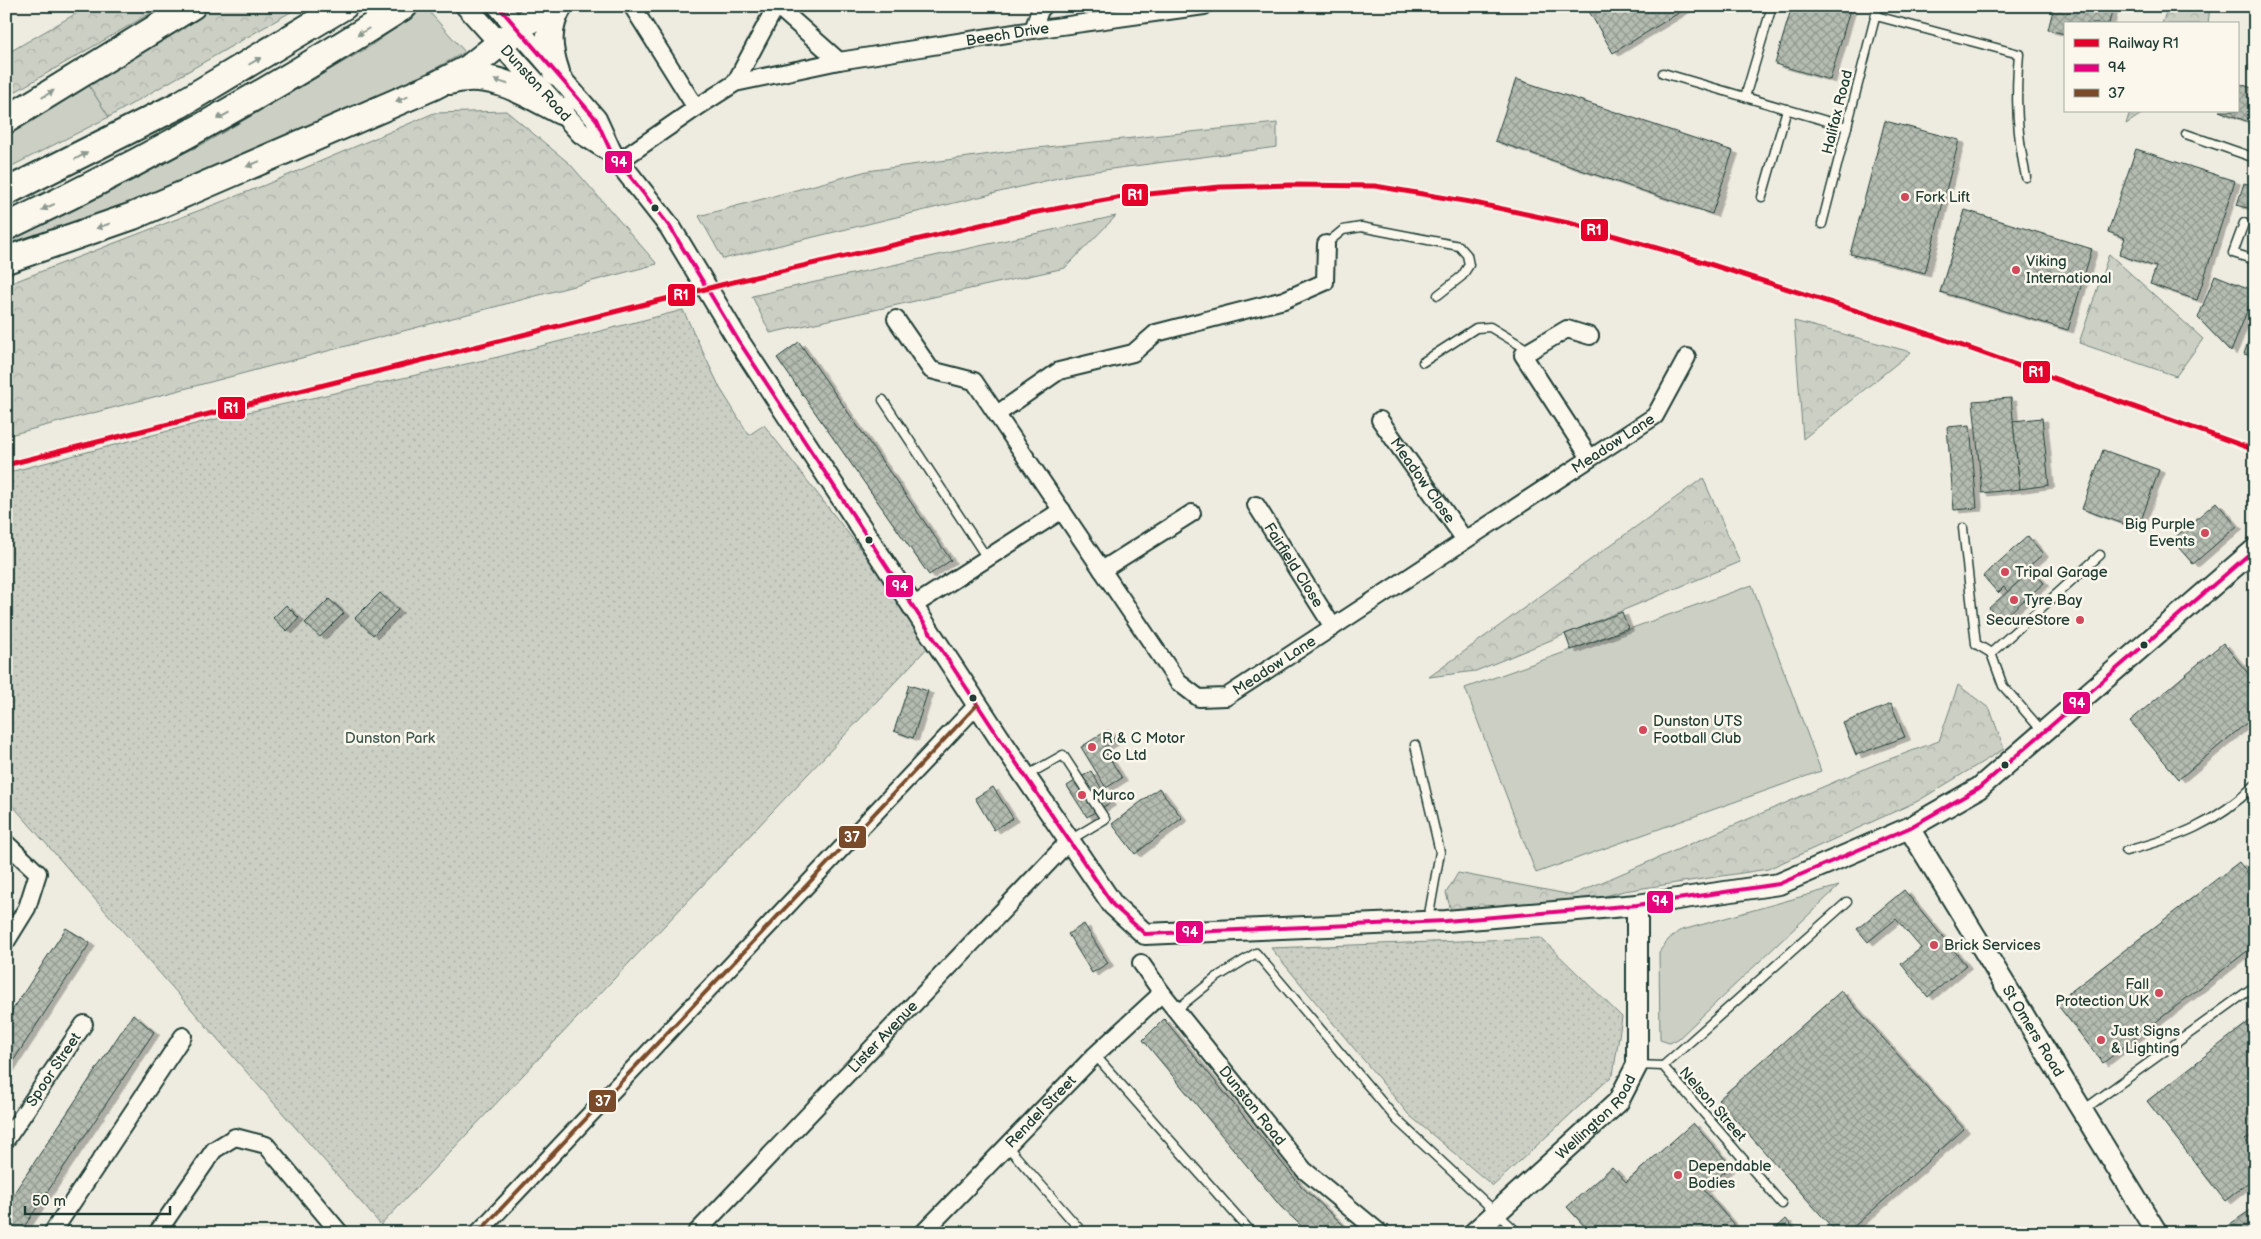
<svg xmlns="http://www.w3.org/2000/svg" width="2261" height="1239" font-family="'Balsamiq Sans',sans-serif">
  <style>
    .grass { fill: #cbcfc4; stroke: #75867c }
    .forest { fill: url(#forest-crowns); stroke: #75867c }
    .park { fill: url(#park-dots); stroke: #75867c }
    .building { fill: url(#building-cross-hatch); stroke: #1f3d34; filter: url(#shadow) }
    .lines { fill: none; stroke-linecap: round; stroke-linejoin: round }
    .service-casing { stroke: #1f3d34; stroke-width: 11 }
    .minor-casing { stroke: #1f3d34; stroke-width: 20 }
    .tertiary-casing { stroke: #1f3d34; stroke-width: 24 }
    .trunk-casing { stroke: #1f3d34; stroke-width: 30 }
    .service { stroke: #fbf7ec; stroke-width: 8 }
    .minor { stroke: #fbf7ec; stroke-width: 16 }
    .tertiary { stroke: #fbf7ec; stroke-width: 20 }
    .trunk { stroke: #fbf7ec; stroke-width: 26 }
    .bus-1-casing { stroke: #fbf7ec; stroke-width: 8 }
    .bus-2-casing { stroke: #fbf7ec; stroke-width: 8 }
    .bus-1 { stroke: #e5007d; stroke-width: 4 }
    .bus-2 { stroke: #7a4b2a; stroke-width: 4 }
    .rail-1-casing { stroke: #fbf7ec; stroke-width: 9 }
    .rail-1 { stroke: #e4002b; stroke-width: 5 }
    .oneway { fill: #8d9a90 }
    .poi-dot { fill: #d1495b; stroke: #fbf7ec; stroke-width: 2 }
    .bus-dot { fill: #1f3d34; stroke: #fbf7ec; stroke-width: 2 }
    .labels { text-anchor: middle; stroke-width: 5; stroke-linejoin: round; paint-order: stroke }
    .street-label { font-size: 15px; fill: #1f3d34; stroke: #fbf7ec }
    .poi-label { font-size: 15px; fill: #1f3d34; stroke: #fbf7ec; text-anchor: start }
    .park-label { font-size: 15px; fill: #415a51; stroke: #fbf7ec }
    .line-badge { stroke: #fbf7ec; stroke-width: 2 }
    .badge-label { font-size: 14px; text-anchor: middle; font-weight: bold; fill: #fff }
  </style>
  <defs>
    <pattern id="forest-crowns" width="20" height="18" patternUnits="userSpaceOnUse" patternTransform="scale(1.25)"><rect width="20" height="18" fill="#cbcfc4"/><path d="M2 6a3 3 0 1 1 6 0M12 15a3 3 0 1 1 6 0" fill="none" stroke="#aeb3a9"/></pattern>
    <pattern id="park-dots" width="8" height="8" patternUnits="userSpaceOnUse" patternTransform="scale(1.25)"><rect width="8" height="8" fill="#cbcfc4"/><path d="M2 2h.1M6 6h.1" fill="none" stroke="#aeb3a9" stroke-width="1.8" stroke-linecap="round"/></pattern>
    <pattern id="building-cross-hatch" width="8" height="8" patternUnits="userSpaceOnUse" patternTransform="scale(1.25)"><rect width="8" height="8" fill="#b4bbb0"/><path d="M0 0l8 8M0 8l8-8" fill="none" stroke="#929990"/></pattern>
    <filter id="shadow"><feDropShadow dx="5.5" dy="3" stdDeviation="0" flood-color="#0004"/></filter>
  </defs>
  <rect width="100%" height="100%" fill="#eeece1"/>
  <filter id="ink" filterUnits="userSpaceOnUse"><feTurbulence type="fractalNoise" baseFrequency=".02" numOctaves="2"/><feDisplacementMap in="SourceGraphic" scale="10" xChannelSelector="R" yChannelSelector="G"/><feConvolveMatrix kernelMatrix="1 2 1 2 8 2 1 2 1" color-interpolation-filters="sRGB"/></filter>
  <g filter="url(#ink)">
    <g class="grass">
      <polygon points="425,7 465,52 394,91 91,220 6,252 6,239 205,143 369,47"/>
      <polygon points="88,84 109,117 6,169 6,134"/>
      <polygon points="1752,585 1821,771 1536,873 1465,688"/>
      <polygon points="1839,886 1678,1039 1669,1043 1660,1040 1659,952 1668,940 1679,931"/>
    </g>
    <g class="forest">
      <polygon points="89,6 163,6 6,97 6,54"/>
      <polygon points="214,6 301,6 109,117 88,84"/>
      <polygon points="2168,6 2210,6 2208,24 2162,24"/>
      <polygon points="506,111 570,164 657,264 6,436 6,285 265,185 434,113"/>
      <polygon points="2130,111 2146,111 2126,124"/>
      <polygon points="1277,123 1277,147 1074,174 723,259 699,216 867,171 1027,149"/>
      <polygon points="1116,216 1065,268 770,333 752,296"/>
      <polygon points="2109,254 2203,339 2176,376 2079,343"/>
      <polygon points="1794,321 1911,352 1803,439"/>
      <polygon points="1703,478 1740,562 1476,671 1429,677"/>
      <polygon points="1958,685 1990,709 2004,749 1918,801 1768,869 1624,891 1572,905 1452,914 1446,893 1458,873 1572,895 1876,764 1939,741"/>
    </g>
    <g class="park">
      <polygon points="683,310 720,388 749,435 764,425 900,600 931,644 381,1225 6,798 6,473 203,422 498,357"/>
      <polygon points="1541,938 1622,1017 1613,1075 1493,1186 1409,1115 1271,948"/>
    </g>
    <g class="building">
      <polygon points="1586,6 1690,6 1613,53"/>
      <polygon points="1792,6 1851,6 1830,80 1775,64"/>
      <polygon points="2054,6 2113,6 2109,24 2065,24 2065,34 2048,30"/>
      <polygon points="1516,79 1733,151 1712,214 1495,141"/>
      <polygon points="2237,83 2255,89 2255,107 2249,122 2219,111 2237,111"/>
      <polygon points="1885,121 1959,140 1925,273 1850,254"/>
      <polygon points="2136,149 2235,181 2197,300 2150,284 2156,267 2119,255 2125,238 2108,232"/>
      <polygon points="2244,183 2255,186 2255,210 2237,205"/>
      <polygon points="1965,210 2092,249 2068,330 1940,292"/>
      <polygon points="2215,275 2255,291 2231,352 2198,318"/>
      <polygon points="2255,321 2255,357 2244,354"/>
      <polygon points="799,342 951,560 929,575 777,358"/>
      <polygon points="2011,398 2020,489 1982,493 1973,401"/>
      <polygon points="2042,418 2049,485 2020,489 2013,421"/>
      <polygon points="1970,425 1977,508 1954,510 1947,427"/>
      <polygon points="2103,450 2159,470 2138,529 2082,509"/>
      <polygon points="2216,502 2237,526 2193,564 2172,540"/>
      <polygon points="2028,536 2043,554 2018,576 2022,579 2008,592 2004,587 1998,593 1983,576"/>
      <polygon points="2032,570 2044,583 2000,621 1989,608"/>
      <polygon points="380,593 398,610 373,635 355,618"/>
      <polygon points="329,599 344,613 320,637 305,623"/>
      <polygon points="286,605 299,618 287,631 273,618"/>
      <polygon points="1622,612 1628,628 1571,650 1565,634"/>
      <polygon points="2223,643 2255,682 2255,716 2179,779 2130,721"/>
      <polygon points="909,685 928,691 913,738 894,731"/>
      <polygon points="1891,704 1905,737 1856,755 1843,723"/>
      <polygon points="1108,730 1115,741 1103,748 1122,778 1106,788 1081,747"/>
      <polygon points="1091,771 1110,803 1087,817 1067,786"/>
      <polygon points="993,787 1013,818 994,830 975,798"/>
      <polygon points="1159,788 1182,818 1135,854 1112,824"/>
      <polygon points="2239,862 2255,882 2255,945 2103,1063 2056,1003"/>
      <polygon points="1904,890 1966,965 1928,997 1901,964 1921,948 1896,919 1868,942 1857,929"/>
      <polygon points="1084,924 1108,963 1092,973 1068,934"/>
      <polygon points="66,928 90,943 6,1072 6,1020"/>
      <polygon points="1841,991 1964,1129 1847,1233 1837,1233 1718,1100"/>
      <polygon points="133,1014 154,1032 20,1233 6,1233 6,1205"/>
      <polygon points="2255,1017 2255,1133 2245,1140 2255,1152 2255,1177 2225,1201 2147,1101"/>
      <polygon points="1164,1019 1301,1186 1352,1233 1309,1233 1281,1207 1143,1040"/>
      <polygon points="1693,1123 1731,1166 1704,1190 1741,1233 1578,1233 1585,1227 1567,1207 1612,1167 1626,1182"/>
      <polygon points="2255,1207 2255,1233 2217,1233"/>
      <polygon points="1786,1219 1798,1233 1771,1233"/>
    </g>
    <g class="lines">
      <g class="service-casing">
        <g id="service">
          <path d="M1876 16 2019 54C2015 96 2017 136 2026 177"/>
          <polyline points="1663,73 1847,127"/>
          <polyline points="1745,97 1772,6"/>
          <polyline points="2186,134 2255,158"/>
          <polyline points="1762,197 1787,109"/>
          <polyline points="2244,223 2233,253 2255,260"/>
          <polyline points="1822,224 1878,6"/>
          <polyline points="1326,244 1343,230 1361,227 1459,246 1467,255 1469,265 1462,276 1438,295"/>
          <polyline points="1423,362 1476,328 1490,327 1530,351"/>
          <polyline points="883,400 987,558"/>
          <polyline points="1963,528 1976,644 1991,653 2003,686 2043,732"/>
          <polyline points="1991,653 2100,555"/>
          <polyline points="1415,745 1440,852 1428,920"/>
          <polyline points="1026,776 1063,755 1105,819 1070,840"/>
          <path d="M2126 851C2179 837 2215 824 2255 785"/>
          <polyline points="1176,1010 1217,977 1256,953 1397,1120 1518,1233"/>
          <polyline points="1095,1055 1252,1233"/>
          <polyline points="1637,1065 1663,1066 1847,902"/>
          <polyline points="1663,1066 1782,1204"/>
          <polyline points="2082,1111 2255,986"/>
          <polyline points="1007,1146 1083,1233"/>
        </g>
      </g>
      <g class="minor-casing">
        <g id="minor">
          <polyline points="632,6 696,108"/>
          <polyline points="777,6 839,61"/>
          <polyline points="1033,30 1040,10 1044,6"/>
          <polyline points="735,83 776,6"/>
          <path id="s1" d="M618 162 696 108 735 83 839 61 1033 30 1204 6"/>
          <path id="s2" d="M896 319 931 370 974 381 1178 682 1199 698 1226 697 1655 416 1687 357"/>
          <polyline points="1590,336 1567,329 1523,355 1590,458"/>
          <polyline points="997,414 1059,371 1133,353 1156,333 1284,300 1325,282 1326,244"/>
          <path id="s3" d="M1380 420 1465 540"/>
          <path id="s4" d="M1256 505 1333 627"/>
          <polyline points="1102,570 1192,513"/>
          <polyline points="913,606 1062,510"/>
          <polyline points="6,843 38,873 27,908 6,942"/>
          <path id="s5" d="M1141 963 1162 993 1304 1170 1380 1233"/>
          <path id="s6" d="M6 1140 84 1024"/>
          <polyline points="52,1233 183,1036"/>
          <polyline points="157,1233 214,1150 235,1137 266,1145 340,1233"/>
          <polyline points="478,1233 977,705"/>
          <path id="s7" d="M696 1233 1070 840"/>
          <path id="s8" d="M923 1233 1095 1055 1162 993"/>
        </g>
      </g>
      <g class="tertiary-casing">
        <g id="tertiary">
          <path id="s9" d="M466 6 581 133 611 152"/>
          <polyline points="498,6 596,119 611,152 670,227 738,340 1000,739 1113,905 1145,934 1446,921 1637,905 1779,884 1909,828 1979,788 2255,549"/>
          <path id="s10" d="M1909 828 2157 1233"/>
          <path id="s11" d="M1474 1233 1618 1102 1637 1065V905"/>
        </g>
      </g>
      <g class="trunk-casing">
        <g id="trunk">
          <path d="M556 72C548 49 546 28 559 6"/>
          <path d="M449 81C491 69 525 93 561 111"/>
          <polyline points="6,120 192,6"/>
          <polyline points="6,192 179,105 344,6"/>
          <path d="M6 227C144 162 276 88 404 6"/>
          <polyline points="6,260 133,216 434,86 469,68 547,6"/>
        </g>
      </g>
      <use href="#service" class="service"/>
      <use href="#minor" class="minor"/>
      <use href="#tertiary" class="tertiary"/>
      <use href="#trunk" class="trunk"/>
      <g class="bus-1-casing">
        <polyline id="bus-1" points="498,6 596,119 611,152 670,227 738,340 1000,739 1113,905 1145,934 1446,921 1637,905 1779,884 1909,828 1979,788 2255,549"/>
      </g>
      <g class="bus-2-casing">
        <polyline id="bus-2" points="478,1233 977,705"/>
      </g>
      <use href="#bus-1" class="bus-1"/>
      <use href="#bus-2" class="bus-2"/>
      <g class="rail-1-casing">
        <polyline id="rail-1" points="6,465 729,283 1032,213 1128,196 1220,187 1292,185 1375,186 1470,202 1573,224 1681,255 1929,334 2255,450"/>
      </g>
      <use href="#rail-1" class="rail-1"/>
    </g>
    <defs><path id="oneway-solid" d="M-6-.8H1V-3.2L6.5 0L1 3.2V.8H-6Z" transform="scale(1.25)"/></defs>
    <g class="oneway">
      <use href="#oneway-solid" transform="translate(363 32) rotate(148)"/>
      <use href="#oneway-solid" transform="translate(255 61) rotate(-30)"/>
      <use href="#oneway-solid" transform="translate(501 82) rotate(-162)"/>
      <use href="#oneway-solid" transform="translate(48 94) rotate(-31)"/>
      <use href="#oneway-solid" transform="translate(402 99) rotate(157)"/>
      <use href="#oneway-solid" transform="translate(223 116) rotate(151)"/>
      <use href="#oneway-solid" transform="translate(81 156) rotate(-28)"/>
      <use href="#oneway-solid" transform="translate(253 164) rotate(157)"/>
      <use href="#oneway-solid" transform="translate(48 207) rotate(155)"/>
      <use href="#oneway-solid" transform="translate(103 226) rotate(161)"/>
    </g>
  </g>
  <g class="poi-dot">
    <circle cx="1905" cy="197" r="5"/>
    <circle cx="2016" cy="270" r="5"/>
    <circle cx="2205" cy="533" r="5"/>
    <circle cx="2005" cy="572" r="5"/>
    <circle cx="2014" cy="600" r="5"/>
    <circle cx="2080" cy="620" r="5"/>
    <circle cx="1643" cy="730" r="5"/>
    <circle cx="1092" cy="747" r="5"/>
    <circle cx="1082" cy="795" r="5"/>
    <circle cx="1934" cy="945" r="5"/>
    <circle cx="2159" cy="993" r="5"/>
    <circle cx="2101" cy="1040" r="5"/>
    <circle cx="1678" cy="1175" r="5"/>
  </g>
  <g class="bus-dot">
    <circle cx="655" cy="208" r="4.5"/>
    <circle cx="869" cy="540" r="4.5"/>
    <circle cx="2144" cy="645" r="4.5"/>
    <circle cx="973" cy="698" r="4.5"/>
    <circle cx="2005" cy="765" r="4.5"/>
  </g>
  <g class="labels">
    <g class="street-label">
      <text dy="5" stroke="none"><textPath href="#s1" startOffset="418">Beech Drive</textPath></text>
      <text dy="5" stroke="none"><textPath href="#s9" startOffset="104">Dunston Road</textPath></text>
      <text transform="translate(1837 112) rotate(-76)" y="5">Halifax Road</text>
      <text dy="5" stroke="none"><textPath href="#s2" startOffset="986">Meadow Lane</textPath></text>
      <text dy="5" stroke="none"><textPath href="#s3" startOffset="74">Meadow Close</textPath></text>
      <text dy="5" stroke="none"><textPath href="#s4" startOffset="71">Fairfield Close</textPath></text>
      <text dy="5" stroke="none"><textPath href="#s2" startOffset="581">Meadow Lane</textPath></text>
      <text dy="5" stroke="none"><textPath href="#s10" startOffset="238">St Omers Road</textPath></text>
      <text dy="5" stroke="none"><textPath href="#s7" startOffset="271">Lister Avenue</textPath></text>
      <text dy="5" stroke="none"><textPath href="#s6" startOffset="85">Spoor Street</textPath></text>
      <text transform="translate(1713 1104) rotate(49)" y="5">Nelson Street</text>
      <text dy="5" stroke="none"><textPath href="#s5" startOffset="181">Dunston Road</textPath></text>
      <text dy="5" stroke="none"><textPath href="#s8" startOffset="169">Rendel Street</textPath></text>
      <text dy="5" stroke="none"><textPath href="#s11" startOffset="169">Wellington Road</textPath></text>
    </g>
    <g class="poi-label">
      <text x="1915" y="202">Fork Lift</text>
      <text x="2026" y="266">Viking<tspan x="2026" dy="17">International</tspan></text>
      <text x="2195" y="529" text-anchor="end">Big Purple<tspan x="2195" dy="17">Events</tspan></text>
      <text x="2015" y="577">Tripal Garage</text>
      <text x="2024" y="605">Tyre Bay</text>
      <text x="2070" y="625" text-anchor="end">SecureStore</text>
      <text x="1653" y="726">Dunston UTS<tspan x="1653" dy="17">Football Club</tspan></text>
      <text x="1102" y="743">R &amp; C Motor<tspan x="1102" dy="17">Co Ltd</tspan></text>
      <text x="1092" y="800">Murco</text>
      <text x="1944" y="950">Brick Services</text>
      <text x="2149" y="989" text-anchor="end">Fall<tspan x="2149" dy="17">Protection UK</tspan></text>
      <text x="2111" y="1036">Just Signs<tspan x="2111" dy="17">&amp; Lighting</tspan></text>
      <text x="1688" y="1171">Dependable<tspan x="1688" dy="17">Bodies</tspan></text>
    </g>
    <g class="park-label">
      <text x="390" y="743">Dunston Park</text>
    </g>
  </g>
  <g class="line-badge">
    <rect x="604" y="150" width="29" height="24" rx="5" fill="#e5007d"/>
    <rect x="1121" y="183" width="28" height="24" rx="5" fill="#e4002b"/>
    <rect x="1580" y="218" width="29" height="24" rx="5" fill="#e4002b"/>
    <rect x="667" y="283" width="29" height="24" rx="5" fill="#e4002b"/>
    <rect x="2022" y="360" width="29" height="24" rx="5" fill="#e4002b"/>
    <rect x="217" y="396" width="29" height="24" rx="5" fill="#e4002b"/>
    <rect x="885" y="574" width="29" height="24" rx="5" fill="#e5007d"/>
    <rect x="2062" y="691" width="29" height="24" rx="5" fill="#e5007d"/>
    <rect x="838" y="825" width="29" height="24" rx="5" fill="#7a4b2a"/>
    <rect x="1646" y="890" width="28" height="24" rx="5" fill="#e5007d"/>
    <rect x="1175" y="920" width="29" height="24" rx="5" fill="#e5007d"/>
    <rect x="588" y="1089" width="29" height="24" rx="5" fill="#7a4b2a"/>
  </g>
  <g class="badge-label">
    <text x="619" y="167">94</text>
    <text x="1135" y="200">R1</text>
    <text x="1594" y="235">R1</text>
    <text x="681" y="300">R1</text>
    <text x="2036" y="377">R1</text>
    <text x="231" y="413">R1</text>
    <text x="900" y="591">94</text>
    <text x="2077" y="708">94</text>
    <text x="852" y="842">37</text>
    <text x="1660" y="906">94</text>
    <text x="1190" y="937">94</text>
    <text x="603" y="1106">37</text>
  </g>
  <rect width="2261" height="1239" fill="none" stroke="#fbf7ec" stroke-width="25"/>
  <rect x="12" y="12" width="2236" height="1214" fill="none" stroke="#1f3d34" stroke-width="2" filter="url(#ink)"/>
  <rect x="2064" y="22" width="175" height="90" fill="#fbf7ec" stroke="#a3ada2"/>
  <rect x="2074" y="39" width="25" height="8" fill="#e4002b" stroke="#a3ada2"/>
  <text x="2108" y="48" font-size="15" fill="#1f3d34">Railway R1</text>
  <rect x="2074" y="64" width="25" height="8" fill="#e5007d" stroke="#a3ada2"/>
  <text x="2108" y="72" font-size="15" fill="#1f3d34">94</text>
  <rect x="2074" y="89" width="25" height="8" fill="#7a4b2a" stroke="#a3ada2"/>
  <text x="2108" y="98" font-size="15" fill="#1f3d34">37</text>
  <path d="M25 1206v8h145v-8" fill="none" stroke="#1f3d34" stroke-width="2.5"/>
  <text x="32" y="1206" font-size="15" fill="#1f3d34" stroke="#fbf7ec" stroke-width="4" paint-order="stroke">50 m</text>
</svg>
